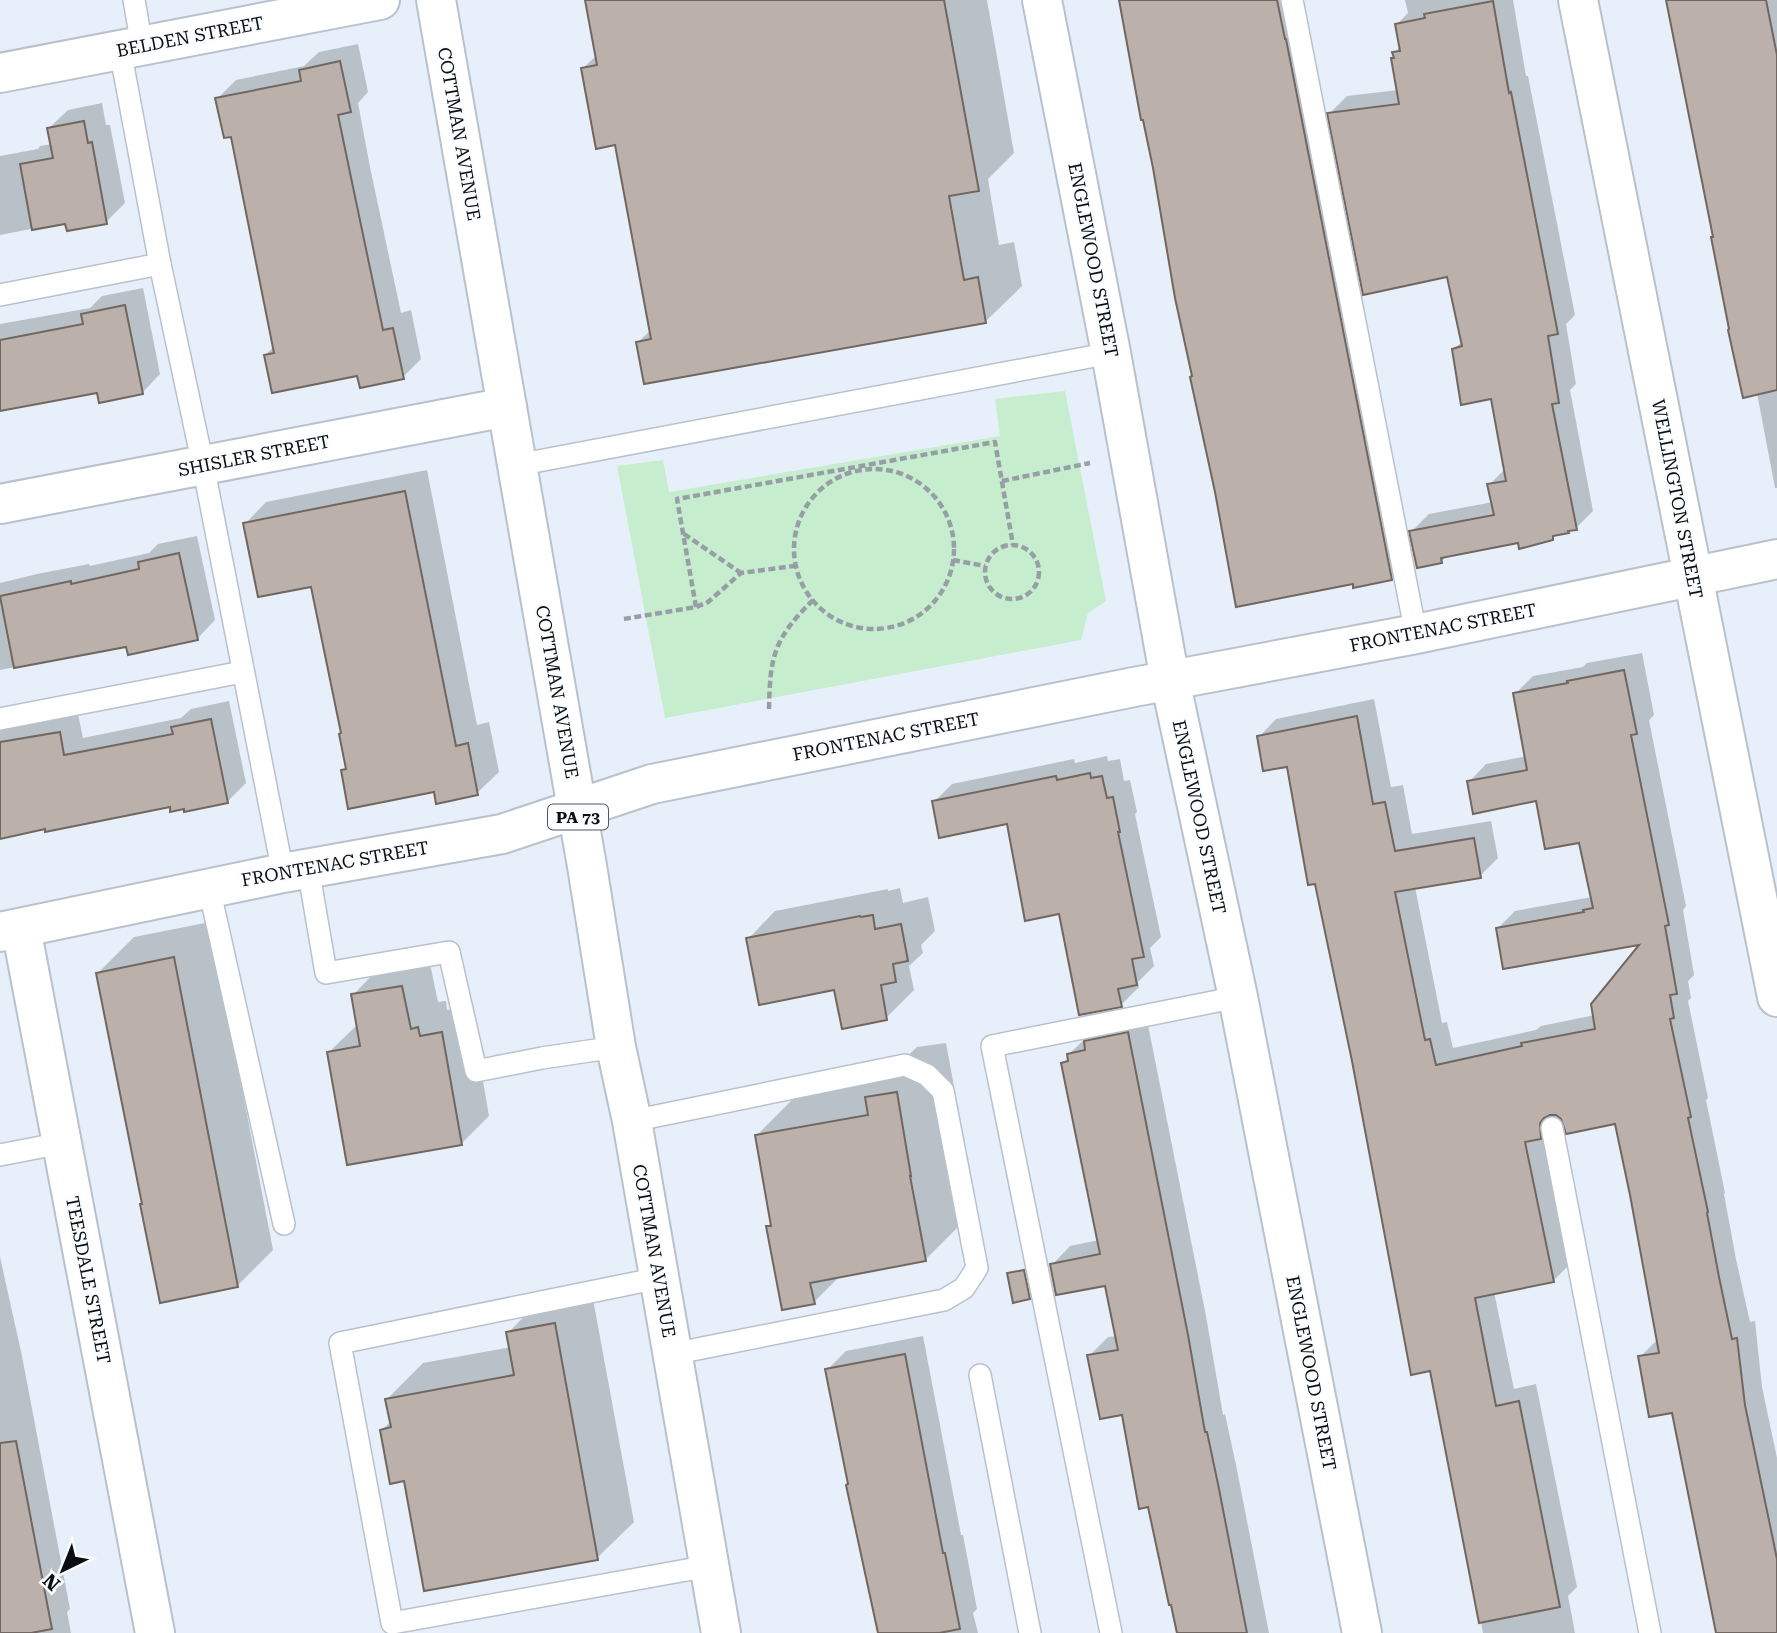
<svg xmlns="http://www.w3.org/2000/svg" width="1777" height="1633" font-family="'Roboto Serif',serif">
  <style>
    .green { fill: #c5edce }
    .shadow { fill: #0003 }
    .building { fill: #bcb1aa; stroke: #716760; stroke-width: 2 }
    .lines { fill: none; stroke-linecap: round; stroke-linejoin: round }
    .service-casing { stroke: #b9c1cb; stroke-width: 24 }
    .minor-casing { stroke: #b9c1cb; stroke-width: 42 }
    .primary-casing { stroke: #b9c1cb; stroke-width: 42 }
    .path { stroke: #979ea6; stroke-width: 4.5; stroke-dasharray: 7 3.5; stroke-linecap: butt }
    .service { stroke: #fff; stroke-width: 21 }
    .minor { stroke: #fff; stroke-width: 38 }
    .primary { stroke: #fff; stroke-width: 38 }
    .labels { text-anchor: middle; stroke-width: 5; stroke-linejoin: round; paint-order: stroke }
    .shield { fill: #fafcfe; stroke: #535558; stroke-width: 2 }
    .shield-label { font-size: 16px; font-weight: bold; fill: #0b0e11 }
    .street-label { font-size: 18px; fill: #0b0e11; stroke: #fafcfe }
  </style>
  <rect width="100%" height="100%" fill="#e7f0fa"/>
  <polygon class="green" points="1065,391 1106,601 1088,613 1081,640 665,718 617,466 663,460 669,492 1000,436 995,399"/>
  <g class="shadow">
    <polygon points="587,0 987,0 1014,153 988,179 999,245 1014,242 1022,286 985,322 638,342 651,330 617,143 583,68 597,55"/>
    <polygon points="1120,0 1298,0 1408,561 1391,579 1194,376 1155,167"/>
    <polygon points="1405,0 1513,0 1526,76 1528,76 1575,315 1566,324 1576,384 1570,390 1593,511 1576,528 1557,534 1552,539 1519,541 1449,554 1441,562 1411,532 1429,514 1493,502 1489,485 1506,468 1492,397 1454,349 1463,341 1448,275 1329,114 1347,96 1398,90 1393,59 1395,56 1394,53 1401,46 1397,24 1408,13"/>
    <polygon points="1668,0 1777,0 1777,488 1775,488 1757,393 1714,236"/>
    <polygon points="358,44 368,92 358,103 370,167 401,313 411,310 421,359 403,377 359,373 265,355 274,347 232,135 217,99 236,80 304,66 319,52"/>
    <polygon points="102,103 106,125 110,125 125,203 106,222 67,222 0,235 0,156 38,149 40,146 52,144 49,128 68,110"/>
    <polygon points="143,288 160,374 142,393 99,391 0,409 0,324 90,308 102,296"/>
    <polygon points="427,470 477,725 489,722 499,772 477,793 435,790 343,771 347,766 343,733 312,585 245,524 266,502"/>
    <polygon points="197,536 215,620 197,639 127,645 0,670 0,583 37,574 89,564 90,566 149,553 158,544"/>
    <polygon points="1642,653 1654,715 1649,720 1686,906 1683,910 1694,975 1688,981 1691,998 1688,1001 1708,1098 1706,1100 1725,1193 1724,1194 1736,1259 1750,1322 1755,1321 1762,1387 1777,1458 1777,1633 1717,1633 1673,1411 1640,1357 1658,1339 1616,1122 1563,1118 1558,1115 1558,1119 1544,1133 1571,1263 1553,1281 1494,1292 1514,1389 1536,1384 1577,1587 1568,1596 1575,1633 1483,1633 1431,1369 1354,1061 1316,882 1288,765 1259,737 1276,719 1374,699 1391,787 1403,785 1412,834 1491,821 1498,858 1480,876 1415,887 1442,1023 1447,1022 1453,1048 1536,1030 1541,1026 1595,1015 1643,942 1497,929 1515,911 1592,897 1580,841 1537,799 1469,782 1486,764 1527,756 1515,694 1533,676 1583,667 1587,663"/>
    <polygon points="229,701 246,783 227,802 185,807 171,805 0,838 0,729 78,714 83,738 181,718 191,709"/>
    <polygon points="1107,756 1108,761 1120,759 1124,781 1130,780 1137,812 1135,814 1161,937 1150,948 1154,966 1138,982 1139,987 1121,1005 1060,912 1008,822 934,802 952,784 1074,759 1075,763"/>
    <polygon points="900,888 903,903 928,897 935,931 921,945 923,953 909,966 914,990 886,1018 836,988 748,939 775,911 888,889 888,891"/>
    <polygon points="210,922 273,1250 237,1286 98,973 134,937"/>
    <polygon points="429,959 438,1002 446,1001 447,1010 470,1005 489,1116 461,1144 329,1052 357,1025 353,995 380,967"/>
    <polygon points="1146,1015 1206,1316 1223,1415 1225,1414 1236,1465 1269,1633 1176,1633 1149,1504 1123,1413 1089,1356 1108,1337 1117,1336 1107,1284 1052,1265 1070,1246 1099,1240 1063,1064 1069,1058 1069,1054 1088,1036"/>
    <polygon points="946,1043 961,1124 959,1126 975,1210 925,1260 840,1276 814,1302 768,1227 772,1223 757,1135 807,1085 893,1070 917,1047"/>
    <polygon points="0,1257 22,1356 70,1609 67,1612 71,1633 0,1633"/>
    <polygon points="591,1288 634,1522 597,1558 405,1479 382,1430 391,1421 387,1399 423,1363 511,1347 508,1333 544,1296"/>
    <polygon points="923,1336 961,1535 963,1535 977,1609 973,1613 978,1633 880,1633 827,1370 846,1351"/>
  </g>
  <g class="building">
    <polygon points="585,0 944,0 979,191 949,196 964,280 978,277 986,323 644,384 636,342 651,339 615,145 596,149 581,68 597,65"/>
    <polygon points="1119,0 1277,0 1285,39 1286,39 1392,580 1353,588 1353,584 1236,607 1215,492 1190,377 1192,376 1175,298 1153,168 1143,120 1141,120"/>
    <polygon points="1666,0 1766,0 1777,55 1777,390 1743,398 1728,330 1729,329 1711,237 1713,237"/>
    <polygon points="1493,1 1509,93 1511,92 1558,334 1548,336 1559,403 1552,404 1577,530 1568,531 1569,533 1553,536 1553,540 1519,549 1518,543 1441,558 1442,563 1417,568 1409,531 1494,515 1487,484 1506,481 1491,399 1461,405 1452,349 1462,346 1447,277 1363,295 1327,113 1399,104 1391,58 1394,58 1392,52 1400,51 1395,24 1425,18 1424,14"/>
    <polygon points="340,61 351,112 338,115 353,187 383,330 393,328 404,379 360,388 357,376 272,393 264,355 274,353 231,137 224,138 215,98 301,81 299,70"/>
    <polygon points="84,121 88,143 92,142 107,224 67,231 65,224 32,230 20,164 53,158 47,128"/>
    <polygon points="125,305 143,394 99,403 97,393 0,411 0,340 83,324 81,314"/>
    <polygon points="405,491 456,746 468,743 478,795 436,804 434,792 348,809 341,770 346,769 339,734 341,733 311,587 258,597 243,523"/>
    <polygon points="179,553 198,640 128,655 126,647 14,668 0,596 71,581 71,584 139,569 138,562"/>
    <polygon points="1624,670 1637,734 1631,735 1669,925 1665,926 1677,994 1670,995 1674,1018 1670,1019 1691,1117 1688,1118 1708,1212 1707,1213 1719,1277 1732,1339 1737,1338 1745,1405 1777,1559 1777,1633 1716,1633 1672,1413 1649,1417 1638,1356 1659,1353 1630,1195 1615,1124 1566,1134 1561,1119 1556,1115 1550,1115 1544,1118 1540,1123 1541,1139 1525,1142 1554,1282 1475,1298 1496,1406 1519,1401 1560,1607 1479,1623 1430,1371 1411,1375 1352,1061 1315,884 1308,885 1287,767 1263,771 1257,736 1357,716 1373,804 1385,802 1395,851 1474,838 1481,878 1395,892 1425,1040 1430,1039 1436,1065 1522,1046 1521,1043 1595,1029 1591,1004 1639,945 1503,969 1496,928 1584,912 1583,910 1593,908 1579,843 1545,849 1536,801 1473,814 1467,781 1527,770 1513,693 1568,683 1567,681"/>
    <polygon points="211,719 228,803 184,812 184,809 170,812 170,807 45,832 45,829 0,839 0,742 60,732 64,755 173,734 171,727"/>
    <polygon points="1090,773 1091,778 1102,776 1107,798 1113,797 1120,832 1118,832 1144,957 1132,959 1137,985 1118,989 1122,1007 1079,1015 1059,914 1025,921 1007,824 939,838 932,801 1056,776 1057,780"/>
    <polygon points="873,915 875,929 901,924 908,961 893,964 896,982 881,985 887,1020 842,1029 834,990 759,1005 746,938 860,916 861,917"/>
    <polygon points="174,957 238,1287 160,1303 140,1204 142,1204 96,973"/>
    <polygon points="402,986 411,1029 418,1027 420,1036 442,1032 462,1145 347,1165 327,1052 360,1046 351,994"/>
    <polygon points="1128,1032 1188,1335 1205,1432 1207,1432 1218,1484 1247,1633 1177,1633 1171,1605 1169,1605 1148,1507 1139,1509 1122,1415 1100,1419 1087,1355 1118,1350 1105,1286 1056,1295 1050,1264 1100,1254 1061,1063 1068,1061 1067,1054 1085,1050 1084,1041"/>
    <polygon points="897,1092 911,1176 910,1176 926,1261 810,1283 815,1304 782,1310 766,1226 771,1226 755,1135 868,1115 865,1097"/>
    <polygon points="1024,1270 1030,1299 1013,1303 1007,1273"/>
    <polygon points="555,1323 598,1560 424,1591 404,1481 390,1484 380,1430 391,1427 385,1399 514,1375 506,1332"/>
    <polygon points="905,1354 943,1553 945,1553 960,1629 939,1633 878,1633 846,1485 848,1484 825,1369"/>
    <polygon points="16,1441 52,1629 31,1633 0,1633 0,1443"/>
  </g>
  <g class="lines">
    <g class="service-casing">
      <g id="service">
        <polyline points="134,0 142,46"/>
        <polyline points="1292,0 1416,634"/>
        <polyline points="120,50 160,264 203,465 283,873"/>
        <polyline points="0,295 160,264"/>
        <polyline points="517,465 1111,353"/>
        <polyline points="0,719 242,672"/>
        <polyline points="308,868 326,973 449,952 476,1071 542,1058 616,1047"/>
        <polyline points="209,888 284,1224"/>
        <polyline points="632,1121 905,1065 927,1075 943,1091 977,1268 964,1288 944,1300 672,1354"/>
        <polyline points="1552,1128 1650,1633"/>
        <polyline points="0,1155 62,1143"/>
        <polyline points="659,1278 340,1343 392,1623 709,1566"/>
        <polyline points="980,1375 1030,1633"/>
        <polyline points="1111,1633 992,1046 1238,997"/>
      </g>
    </g>
    <g class="minor-casing">
      <g id="minor">
        <polyline points="1042,0 1111,353 1170,680 1238,997 1362,1633"/>
        <polyline points="1578,0 1777,997"/>
        <polyline points="0,73 380,0"/>
        <polyline points="0,504 507,407"/>
        <polyline points="21,928 155,1633"/>
        <polyline points="0,932 283,873 502,834 652,784 1134,687 1416,634 1777,559"/>
      </g>
    </g>
    <g class="primary-casing">
      <polyline id="primary" points="436,0 587,866 616,1047 632,1121 721,1633"/>
    </g>
    <g class="path">
      <circle cx="874" cy="549" r="80"/>
      <polyline points="1002,481 1090,463"/>
      <polyline points="684,534 741,573"/>
      <circle cx="1012" cy="572" r="27"/>
      <polyline points="953,560 985,566"/>
      <polyline points="696,607 677,499 995,442 1013,545"/>
      <polyline points="624,619 696,607 708,602 741,573 794,566"/>
      <path d="M769 709C770 655 774 639 813 600"/>
    </g>
    <use href="#service" class="service"/>
    <use href="#minor" class="minor"/>
    <use href="#primary" class="primary"/>
  </g>
  <g class="labels">
    <rect class="shield" x="548" y="804.5" width="60" height="25" rx="5"/>
    <g class="shield-label">
      <text x="578" y="823">PA 73</text>
    </g>
    <g class="street-label">
      <text transform="translate(190 37) rotate(-11)" y="6">BELDEN STREET</text>
      <text transform="translate(459 134) rotate(80)" y="6">COTTMAN AVENUE</text>
      <text transform="translate(1093 260) rotate(79)" y="6">ENGLEWOOD STREET</text>
      <text transform="translate(254 456) rotate(-11)" y="6">SHISLER STREET</text>
      <text transform="translate(1677 499) rotate(79)" y="6">WELLINGTON STREET</text>
      <text transform="translate(1443 628) rotate(-11)" y="6">FRONTENAC STREET</text>
      <text transform="translate(557 692) rotate(80)" y="6">COTTMAN AVENUE</text>
      <text transform="translate(886 737) rotate(-11)" y="6">FRONTENAC STREET</text>
      <text transform="translate(1199 817) rotate(78)" y="6">ENGLEWOOD STREET</text>
      <text transform="translate(335 864) rotate(-10)" y="6">FRONTENAC STREET</text>
      <text transform="translate(654 1251) rotate(80)" y="6">COTTMAN AVENUE</text>
      <text transform="translate(88 1280) rotate(79)" y="6">TEESDALE STREET</text>
      <text transform="translate(1311 1373) rotate(79)" y="6">ENGLEWOOD STREET</text>
    </g>
  </g>
  <g transform="translate(63 1570) rotate(223)" stroke="#fafcfe" stroke-width="5" paint-order="stroke">
  <path d="M0-5L12 26L0 18L-12 26Z" fill="#0b0e11"/>
  <text y="-10" font-size="19" font-weight="bold" text-anchor="middle" fill="#0b0e11">N</text>
  </g>
</svg>
